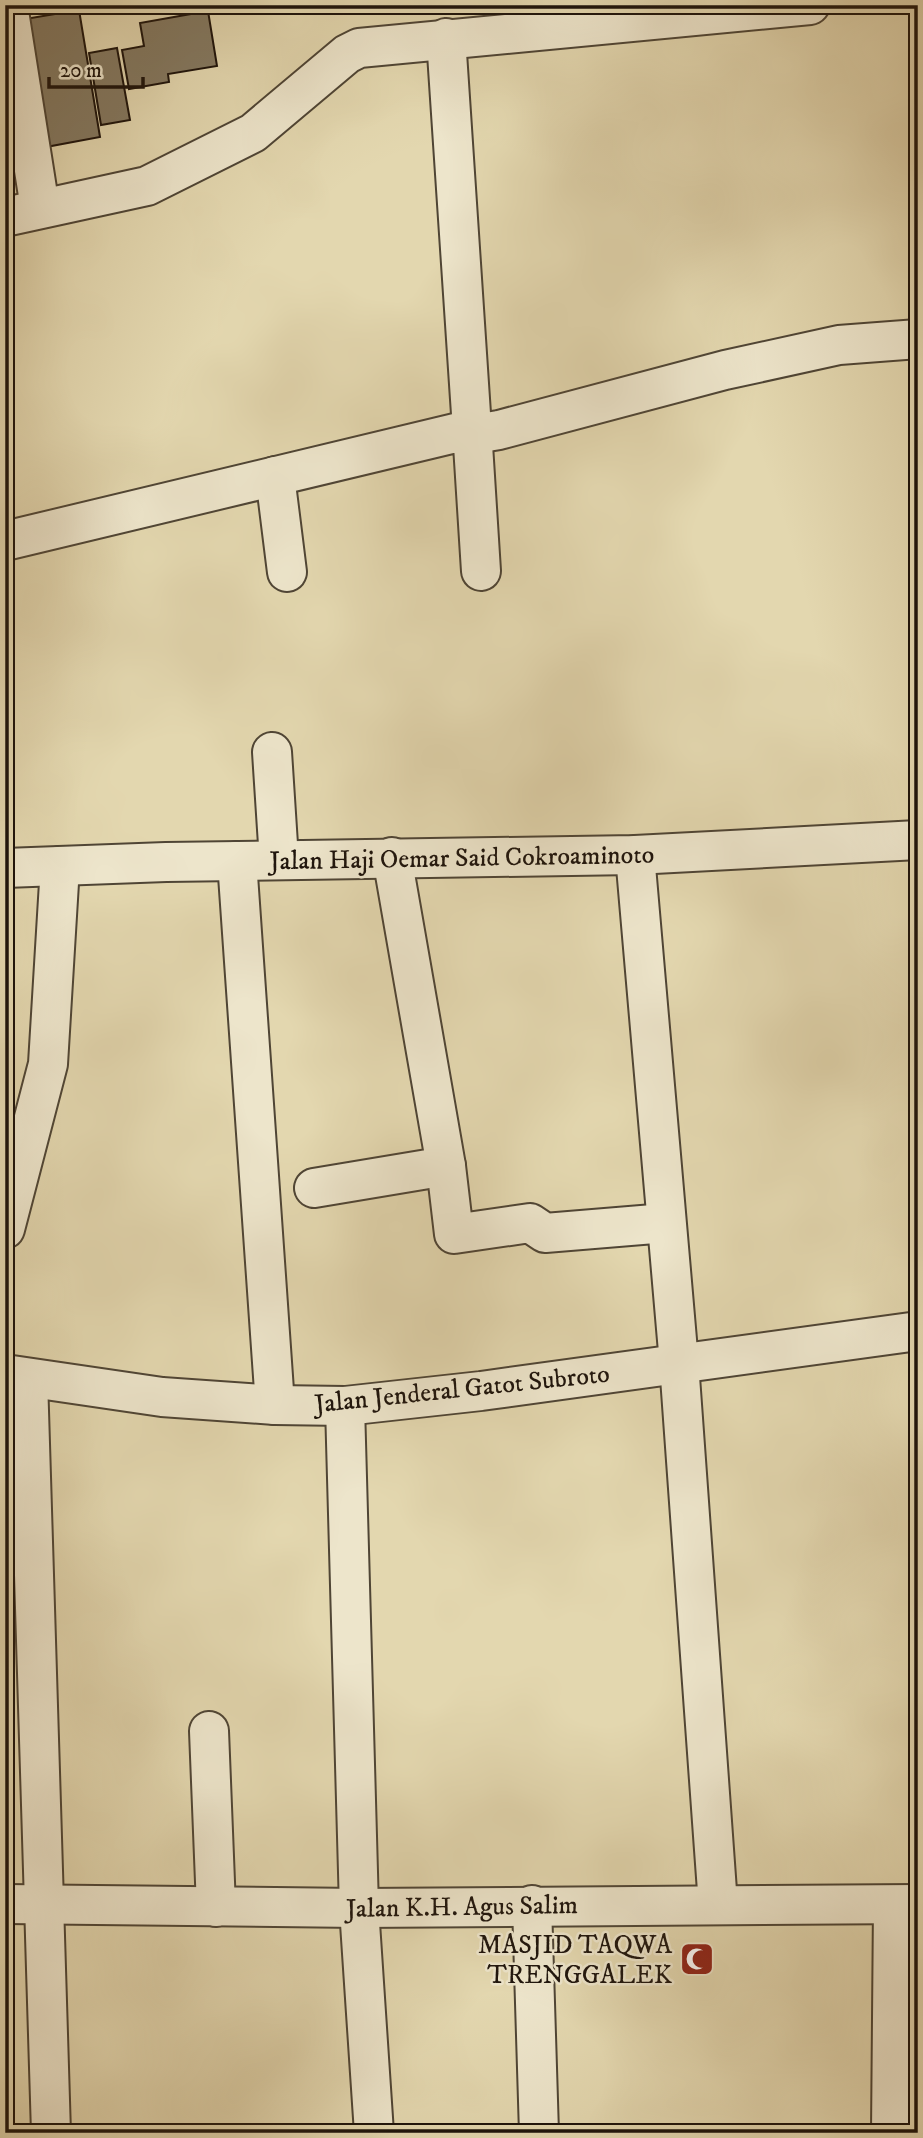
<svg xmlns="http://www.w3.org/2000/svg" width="923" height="2138" font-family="'IM FELL DW Pica',serif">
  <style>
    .building { fill: #847961; stroke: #1e140c; stroke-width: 2 }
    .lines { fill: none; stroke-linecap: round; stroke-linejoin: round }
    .minor-casing { stroke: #4f4535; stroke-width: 42 }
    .minor { stroke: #ede5cb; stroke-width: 38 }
    .labels { text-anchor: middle; stroke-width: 5; stroke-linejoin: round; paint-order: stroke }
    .street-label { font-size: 26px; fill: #1e140c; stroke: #ede5cb }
    .poi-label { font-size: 26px; fill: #1e140c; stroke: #ede5cb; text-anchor: end }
  </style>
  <rect width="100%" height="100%" fill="#e3d7af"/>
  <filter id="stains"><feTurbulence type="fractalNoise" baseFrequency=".00286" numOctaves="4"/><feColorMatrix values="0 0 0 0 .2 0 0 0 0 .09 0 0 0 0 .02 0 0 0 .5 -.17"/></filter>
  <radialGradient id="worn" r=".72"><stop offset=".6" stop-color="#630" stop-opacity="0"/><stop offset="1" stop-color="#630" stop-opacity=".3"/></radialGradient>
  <g class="building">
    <polygon points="79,10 100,137 46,147 25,19"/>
    <polygon points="208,11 217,66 168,74 169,82 129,89 122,50 144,46 140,23"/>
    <polygon points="117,48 130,120 101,125 89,53"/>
    <polygon points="900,1942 918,1943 918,1998 899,1997"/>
    <polygon points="911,2049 918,2049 918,2071 909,2071"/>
    <rect x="900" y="2084" width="18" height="14"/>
    <polygon points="902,2113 918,2113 918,2129 901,2129"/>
  </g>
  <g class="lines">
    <g class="minor-casing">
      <g id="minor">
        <polyline points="8,5 40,208"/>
        <polyline points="446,38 472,429 487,432 499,430 725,370 839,345 918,339"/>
        <polyline points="5,217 147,186 253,133 347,54 359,48 810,5"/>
        <polyline points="275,476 287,572"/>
        <polyline points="5,541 472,429 481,571"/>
        <polyline points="272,752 279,860"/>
        <polyline points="635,855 679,1363 718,1905"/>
        <polyline points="237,861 275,1405"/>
        <polyline points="5,868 166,862 635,855 918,840"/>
        <polyline points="446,1166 454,1234 530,1223 545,1233 666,1223"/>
        <polyline points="314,1188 446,1166 392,857"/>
        <polyline points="5,1229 48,1064 60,866"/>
        <polyline points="5,1374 162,1397 275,1405 345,1406 481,1391 918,1331"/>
        <polyline points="28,1378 51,2133"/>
        <polyline points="345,1406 359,1908 374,2133"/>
        <polyline points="209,1731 216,1907"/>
        <polyline points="5,1904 359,1908 918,1904"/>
        <polyline points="532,1905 539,2133"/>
        <polyline points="891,2133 893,1905"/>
      </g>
    </g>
    <use href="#minor" class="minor"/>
  </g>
  <defs>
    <g id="mosque-square" transform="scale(1.75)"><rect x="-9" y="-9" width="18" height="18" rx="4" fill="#8f2418" stroke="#ede5cb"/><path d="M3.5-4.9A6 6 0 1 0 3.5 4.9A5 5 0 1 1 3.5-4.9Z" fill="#fff"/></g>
  </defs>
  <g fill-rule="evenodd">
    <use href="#mosque-square" x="697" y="1959"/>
  </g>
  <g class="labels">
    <g class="street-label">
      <text transform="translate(462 857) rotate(-1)" y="9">Jalan Haji Oemar Said Cokroaminoto</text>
      <text transform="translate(462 1388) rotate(-6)" y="9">Jalan Jenderal Gatot Subroto</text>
      <text transform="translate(462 1906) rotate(-1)" y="9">Jalan K.H. Agus Salim</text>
    </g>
    <g class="poi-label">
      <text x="672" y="1953">MASJID TAQWA<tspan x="672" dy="30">TRENGGALEK</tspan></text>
    </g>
  </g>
  <rect width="923" height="2138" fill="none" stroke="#e3d7af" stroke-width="28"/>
  <rect x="7" y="7" width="909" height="2124" fill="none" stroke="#1e140c" stroke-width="3.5"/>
  <rect x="14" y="14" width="895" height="2110" fill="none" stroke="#1e140c" stroke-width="2"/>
  <path d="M49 77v10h94v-10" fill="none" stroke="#1e140c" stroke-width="3.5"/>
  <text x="60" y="77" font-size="21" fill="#1e140c" stroke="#ede5cb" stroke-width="5" paint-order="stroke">20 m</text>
  <rect width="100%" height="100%" filter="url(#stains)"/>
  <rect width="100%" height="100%" fill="url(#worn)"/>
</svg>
